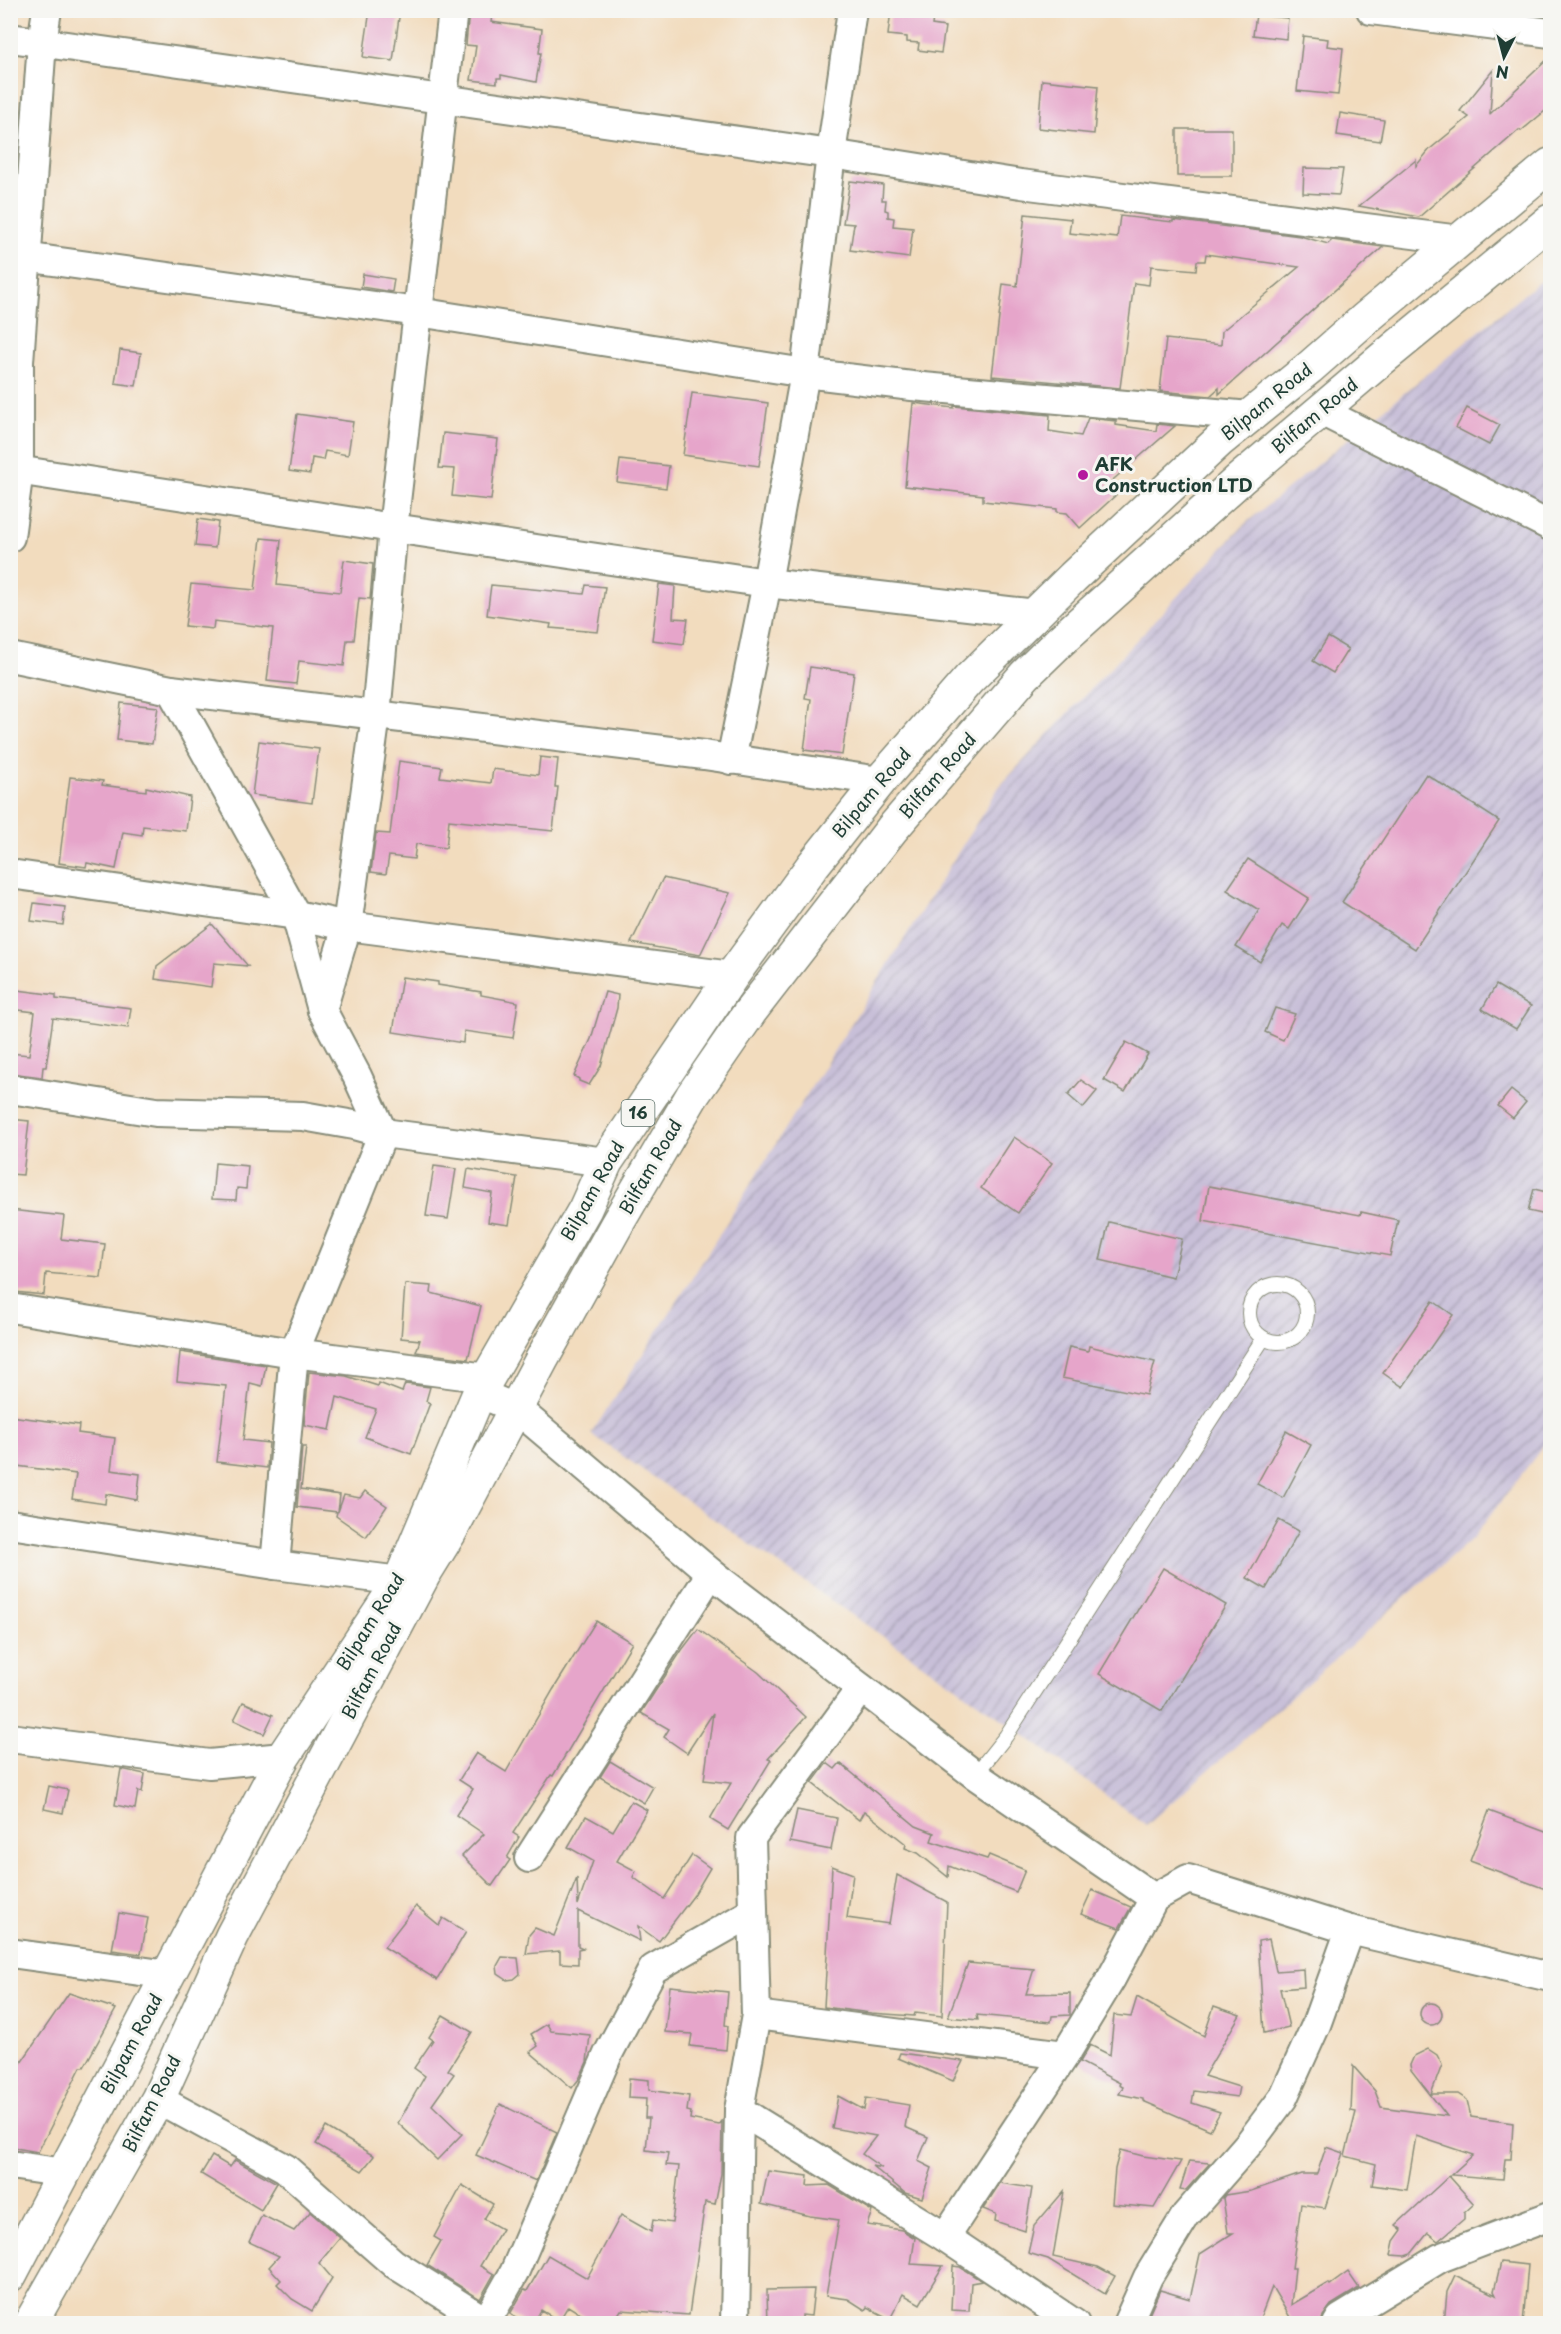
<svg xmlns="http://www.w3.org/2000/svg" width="1561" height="2334" font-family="'Playpen Sans',sans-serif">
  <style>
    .industrial { fill: url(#industrial-furrows) }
    .building { fill: #e6a5ca }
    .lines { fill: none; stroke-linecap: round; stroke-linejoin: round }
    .lane-casing { stroke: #888c79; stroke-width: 16 }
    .street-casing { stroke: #888c79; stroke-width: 32 }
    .primary-casing { stroke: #888c79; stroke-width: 36 }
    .lane { stroke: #fff; stroke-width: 14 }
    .street { stroke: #fff; stroke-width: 28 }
    .primary { stroke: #fff; stroke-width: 33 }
    .poi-dot { fill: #b5179e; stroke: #f6f6f2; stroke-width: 2 }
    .labels { text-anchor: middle; stroke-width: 6; stroke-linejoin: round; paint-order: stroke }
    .shield { fill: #f6f6f2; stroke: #60746d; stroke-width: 1.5 }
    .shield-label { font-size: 16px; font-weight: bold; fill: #1f3d34 }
    .street-label { font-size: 18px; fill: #1f3d34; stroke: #f6f6f2 }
    .poi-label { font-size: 18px; font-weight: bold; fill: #1f3d34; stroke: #f6f6f2; text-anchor: start }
  </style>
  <defs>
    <pattern id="industrial-furrows" width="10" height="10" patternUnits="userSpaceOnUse" patternTransform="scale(1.5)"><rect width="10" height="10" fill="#c8bfd8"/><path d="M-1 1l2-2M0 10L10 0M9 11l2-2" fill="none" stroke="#a29cb0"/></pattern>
  </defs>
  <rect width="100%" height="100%" fill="#f6f6f2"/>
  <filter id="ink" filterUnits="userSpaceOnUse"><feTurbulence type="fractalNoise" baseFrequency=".0167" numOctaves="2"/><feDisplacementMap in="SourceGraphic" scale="12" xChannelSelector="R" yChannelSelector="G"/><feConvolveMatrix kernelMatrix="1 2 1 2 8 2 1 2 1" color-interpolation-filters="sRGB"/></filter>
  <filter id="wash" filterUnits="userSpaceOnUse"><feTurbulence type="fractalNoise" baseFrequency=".008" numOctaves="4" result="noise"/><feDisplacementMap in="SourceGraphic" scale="24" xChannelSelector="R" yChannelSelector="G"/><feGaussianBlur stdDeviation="1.35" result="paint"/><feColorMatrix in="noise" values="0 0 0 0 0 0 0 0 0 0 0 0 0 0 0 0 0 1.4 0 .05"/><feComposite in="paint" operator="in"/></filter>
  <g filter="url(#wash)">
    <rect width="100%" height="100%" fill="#f2dcbe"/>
    <polygon class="industrial" points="1550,273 1550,1437 1473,1538 1146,1825 1012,1726 591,1434 689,1283 999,787 1246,523"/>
    <g id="blocks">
      <g class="building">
        <polygon points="370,10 400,10 393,61 363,57"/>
        <polygon points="469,10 493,10 491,22 542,29 539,53 541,53 536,82 501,75 501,78 497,78 497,83 471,80 476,46 466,45"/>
        <polygon points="891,10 934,10 932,25 945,27 941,53 918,50 919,43 907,42 907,37 888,35"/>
        <polygon points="1256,15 1288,18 1286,39 1253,35"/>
        <polygon points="1303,36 1328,39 1327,46 1343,48 1338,95 1297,91"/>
        <polygon points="1551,56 1551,106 1521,131 1519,130 1419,217 1359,206 1416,160 1416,166 1430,149 1469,117 1460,111 1493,70 1490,114"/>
        <polygon points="1042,80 1098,86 1094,134 1038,128"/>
        <polygon points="1340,113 1384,120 1380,141 1337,135"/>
        <rect x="1177" y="129" width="55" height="47"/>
        <polygon points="1304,168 1343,169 1339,195 1303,193"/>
        <polygon points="850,181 883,185 882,200 886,200 885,210 888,211 888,217 894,218 893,226 913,228 909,258 850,250 854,224 843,223"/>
        <polygon points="1025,214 1071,219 1069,233 1117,238 1120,216 1173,222 1173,220 1300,236 1328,244 1332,240 1383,247 1219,394 1219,388 1210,396 1160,391 1166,339 1221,345 1222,331 1299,267 1206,254 1205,261 1197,261 1196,270 1151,266 1149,285 1134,283 1120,388 992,376 1003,284 1017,286"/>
        <polygon points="363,274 394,279 392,292 361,287"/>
        <polygon points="120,350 141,353 136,386 115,383"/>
        <polygon points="692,393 768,403 759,466 683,455"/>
        <polygon points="913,403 954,408 954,406 1050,415 1049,431 1081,436 1088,418 1116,421 1116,425 1156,431 1157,424 1175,426 1107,485 1116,495 1080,528 1067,513 1057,512 1057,509 983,501 983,495 905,486"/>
        <polygon points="1467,408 1500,425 1489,445 1456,428"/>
        <polygon points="297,414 353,422 348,455 325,451 323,460 312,458 310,474 289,471"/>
        <polygon points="443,433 498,439 491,500 452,496 455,469 439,468"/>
        <polygon points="620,460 669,466 666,488 617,482"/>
        <polygon points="198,519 218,522 215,548 195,546"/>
        <polygon points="261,538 281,540 277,585 340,592 344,560 373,564 370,599 359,598 354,640 347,640 344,666 299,661 296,684 267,681 273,628 214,621 213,629 185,626 191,584 255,590"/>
        <polygon points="659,584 675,586 673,618 688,619 684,644 652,640"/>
        <polygon points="491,585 584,594 586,585 605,587 598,632 550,628 551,624 487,615"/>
        <polygon points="1328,637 1348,649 1333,673 1313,661"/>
        <polygon points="810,667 854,673 842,755 804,750 811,699 805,698"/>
        <polygon points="121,703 158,707 152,744 117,740"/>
        <polygon points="259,741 319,749 312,803 252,795"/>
        <polygon points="540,757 558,759 555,787 558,787 553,831 449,820 446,848 416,844 414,859 389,856 386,874 371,872 376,833 390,834 399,761 442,767 440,777 491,783 493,769 538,775"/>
        <polygon points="1426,774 1499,821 1415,949 1342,902"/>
        <polygon points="70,777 103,781 102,785 146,791 146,787 190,797 186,831 143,826 142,835 123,832 116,869 87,863 86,867 59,863"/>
        <polygon points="1248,859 1309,898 1289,929 1282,925 1260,962 1236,947 1259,910 1227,890"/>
        <polygon points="663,878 730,893 700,955 631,943"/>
        <polygon points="34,903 65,907 63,925 31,921"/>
        <polygon points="212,924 248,966 214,963 211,987 155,979 157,966"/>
        <polygon points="402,977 438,982 438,985 481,992 481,995 518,1002 513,1038 464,1031 463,1043 393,1032"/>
        <polygon points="1496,985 1531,1006 1516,1029 1482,1009"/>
        <polygon points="10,989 56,995 56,999 131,1008 128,1028 53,1018 46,1067 43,1067 42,1077 10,1073 10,1053 29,1055 35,1012 10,1009"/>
        <polygon points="605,992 618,995 617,1008 601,1066 589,1085 579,1081 579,1079 574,1076 591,1039"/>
        <polygon points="1275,1008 1295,1014 1283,1040 1265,1032"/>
        <polygon points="1126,1042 1148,1054 1125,1092 1104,1080"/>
        <polygon points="1081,1080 1097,1091 1083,1108 1068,1095"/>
        <polygon points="1511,1090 1526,1102 1513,1118 1498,1106"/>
        <polygon points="10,1119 29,1121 23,1175 10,1174"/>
        <polygon points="1014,1137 1052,1163 1018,1213 981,1188"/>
        <polygon points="215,1163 248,1166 246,1189 237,1188 236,1200 212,1199"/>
        <polygon points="434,1166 456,1169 448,1219 426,1216"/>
        <polygon points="468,1169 517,1177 509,1225 488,1222 492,1193 465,1188"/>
        <polygon points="1209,1186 1360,1215 1361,1212 1398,1220 1390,1256 1203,1221"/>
        <polygon points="1534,1189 1551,1193 1551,1216 1528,1211"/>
        <polygon points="10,1210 64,1216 61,1239 105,1244 101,1278 46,1273 44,1295 15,1292 18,1267 10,1266"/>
        <polygon points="1109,1222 1182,1239 1173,1277 1100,1260"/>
        <polygon points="405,1284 432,1286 431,1293 481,1306 468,1359 416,1352 420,1340 401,1338"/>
        <polygon points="1433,1301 1453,1315 1403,1387 1383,1373"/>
        <polygon points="1089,1346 1155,1362 1146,1395 1062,1378 1069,1347 1088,1351"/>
        <polygon points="180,1352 266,1365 262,1386 250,1383 243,1440 269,1443 267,1468 217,1462 226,1386 177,1381"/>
        <polygon points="309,1372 346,1376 378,1386 379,1383 402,1392 405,1384 430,1387 426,1401 430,1403 411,1454 365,1437 376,1409 337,1397 330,1430 304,1425"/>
        <polygon points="10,1416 79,1425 78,1433 115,1438 111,1470 140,1474 137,1500 106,1494 105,1504 72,1499 76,1474 10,1465"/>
        <polygon points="1286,1431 1311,1445 1283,1498 1257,1484"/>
        <polygon points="302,1447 306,1447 301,1489 340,1495 338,1512 344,1495 360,1498 365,1491 387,1506 366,1537 336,1516 337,1512 297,1507"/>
        <polygon points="1279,1520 1299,1531 1266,1589 1247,1578"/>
        <polygon points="1163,1568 1226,1605 1162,1711 1099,1674"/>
        <polygon points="596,1621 632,1643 553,1776 551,1775 513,1833 519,1837 507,1858 510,1860 492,1886 462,1856 484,1834 456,1815 473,1789 459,1780 476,1753 506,1772 553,1690"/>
        <polygon points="698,1629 758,1672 806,1717 768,1759 771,1760 728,1830 710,1819 731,1783 704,1780 713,1713 687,1753 664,1737 669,1729 641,1713 682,1650"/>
        <polygon points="243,1702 273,1715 264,1734 234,1720"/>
        <polygon points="610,1761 653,1787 644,1803 600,1777"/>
        <polygon points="827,1763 835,1769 840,1763 916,1826 934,1833 931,1841 987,1859 989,1855 1025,1870 1016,1892 949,1866 948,1877 918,1853 905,1848 906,1844 864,1811 859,1820 812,1783"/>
        <polygon points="121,1769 145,1774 142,1792 138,1791 135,1809 115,1805"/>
        <polygon points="49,1786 68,1790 63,1813 44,1809"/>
        <polygon points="631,1801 647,1810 617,1861 636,1871 633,1877 664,1899 692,1855 710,1868 694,1895 659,1941 638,1926 640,1941 578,1911 578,1946 583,1948 578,1949 578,1964 560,1963 560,1951 526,1954 529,1935 535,1928 554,1936 577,1878 578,1905 593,1861 568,1847 586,1816 613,1831"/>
        <polygon points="797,1810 837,1818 831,1850 790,1842"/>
        <polygon points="1489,1811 1551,1834 1551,1891 1470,1861"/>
        <polygon points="832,1866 853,1874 847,1918 889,1924 897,1875 947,1902 942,2016 915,2013 914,2016 871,2013 824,2007"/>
        <polygon points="1092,1890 1131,1907 1119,1928 1081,1914"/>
        <polygon points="416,1906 439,1925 443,1918 466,1932 437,1980 384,1947"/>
        <polygon points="119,1913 148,1918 141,1954 112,1950"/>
        <polygon points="1269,1939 1276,1971 1303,1969 1304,1987 1280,1989 1289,2027 1264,2033 1258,1941"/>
        <polygon points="502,1957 518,1958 520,1974 514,1979 507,1980 498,1974 497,1966"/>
        <polygon points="968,1963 1034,1969 1026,1994 1070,1993 1070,2015 1052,2016 1051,2022 977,2015 978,2020 948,2017"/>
        <polygon points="670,1986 728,1992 725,2025 728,2026 726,2050 690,2046 692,2034 665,2032"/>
        <polygon points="69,1993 116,2009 84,2067 81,2067 38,2152 10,2147 10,2079"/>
        <polygon points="1137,1997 1204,2036 1214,2006 1240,2015 1204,2076 1239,2087 1237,2097 1194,2091 1192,2103 1220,2112 1210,2130 1143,2101 1143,2099 1119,2094 1123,2087 1119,2085 1120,2083 1080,2062 1090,2045 1110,2055 1114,2015 1131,2017"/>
        <circle cx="1431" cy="2014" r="11"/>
        <polygon points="443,2015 472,2032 448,2070 454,2074 432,2105 462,2134 437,2160 398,2123 425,2076 414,2068 433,2040 429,2037"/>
        <polygon points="547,2024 551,2031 590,2035 587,2062 579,2079 572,2088 530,2052 538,2046 531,2034"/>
        <polygon points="1428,2049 1437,2055 1442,2065 1431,2094 1458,2094 1467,2100 1471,2117 1513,2123 1511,2159 1505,2159 1503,2179 1451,2175 1473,2155 1416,2136 1407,2190 1372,2185 1376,2164 1345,2156 1356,2112 1351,2111 1353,2066 1375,2091 1381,2107 1447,2116 1411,2070 1410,2065 1414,2056"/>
        <polygon points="900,2053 963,2061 953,2081 898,2058"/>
        <polygon points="629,2078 649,2080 649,2090 689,2096 687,2111 691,2112 690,2119 719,2125 722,2121 721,2174 715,2204 705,2202 689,2315 621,2310 612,2324 597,2324 568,2306 559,2321 541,2310 533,2324 526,2324 510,2314 524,2290 527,2291 548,2255 587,2278 621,2215 651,2232 653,2220 672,2223 679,2166 666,2165 668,2153 646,2150 649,2118 645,2118 646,2099 628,2098"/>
        <polygon points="838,2096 864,2110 866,2098 909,2105 905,2127 928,2137 918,2161 932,2168 922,2198 905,2193 872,2166 882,2168 862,2154 876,2136 832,2128"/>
        <polygon points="500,2104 557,2132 536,2181 476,2155"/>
        <polygon points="326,2127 374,2156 362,2171 316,2144"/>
        <polygon points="1326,2147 1343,2153 1325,2208 1301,2204 1292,2268 1295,2268 1291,2305 1328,2283 1330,2285 1348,2272 1359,2288 1331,2305 1323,2316 1321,2324 1294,2324 1272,2287 1258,2324 1145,2324 1160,2290 1190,2299 1200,2254 1233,2233 1228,2233 1223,2198 1225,2195 1251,2191 1301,2174 1317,2174"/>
        <polygon points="1120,2150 1143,2156 1181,2161 1154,2208 1112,2204 1115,2169"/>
        <polygon points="212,2156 230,2167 235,2160 277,2183 261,2210 201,2174"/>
        <polygon points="1189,2161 1210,2163 1186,2190 1180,2189"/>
        <polygon points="768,2171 808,2176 807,2186 829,2185 872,2211 867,2225 902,2230 915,2238 911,2264 943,2266 920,2304 903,2294 890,2319 867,2307 865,2310 848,2299 826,2296 839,2220 810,2216 761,2204"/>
        <polygon points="1449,2176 1474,2204 1464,2213 1464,2219 1438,2241 1428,2233 1411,2254 1405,2256 1391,2255 1394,2241 1402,2230 1396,2225"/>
        <polygon points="1000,2183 1032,2188 1025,2231 995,2221 996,2214 983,2209"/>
        <polygon points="462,2185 493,2204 484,2219 502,2229 480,2266 494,2274 480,2299 427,2265 441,2241 434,2237"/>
        <polygon points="1064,2191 1053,2257 1098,2267 1115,2276 1105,2294 1048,2259 1028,2253 1034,2226"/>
        <polygon points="310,2212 340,2238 319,2263 332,2278 312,2311 292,2299 277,2284 281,2280 269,2267 279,2256 249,2242 262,2215 294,2231"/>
        <polygon points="1501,2262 1528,2265 1523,2324 1444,2324 1447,2292 1455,2275 1496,2295 1494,2291"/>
        <polygon points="953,2266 960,2267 982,2281 971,2283 969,2311 951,2310"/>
        <polygon points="814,2289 811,2316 802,2315 802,2324 768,2324 767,2290"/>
      </g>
    </g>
  </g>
  <g filter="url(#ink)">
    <use href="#blocks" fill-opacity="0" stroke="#888c79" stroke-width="1.5"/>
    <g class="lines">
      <g class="lane-casing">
        <g id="lane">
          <circle cx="1278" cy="1313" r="29"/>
          <polyline points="975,1775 1006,1736 1263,1339"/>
        </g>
      </g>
      <g class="street-casing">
        <g id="street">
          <polyline points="1371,10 1550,33"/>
          <polyline points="10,38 831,154 1021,184 1460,240"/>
          <polyline points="10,255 418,312 805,373 912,386 1250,416"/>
          <polyline points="1321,411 1550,526"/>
          <polyline points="10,469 393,528 767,583 1036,614"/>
          <polyline points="10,537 19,470 19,362 42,42 47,10"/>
          <polyline points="10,657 171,690 704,755 880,781"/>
          <polyline points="171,690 296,915 322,1010 357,1076 383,1133 294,1353 275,1565"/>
          <polyline points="731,760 767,583 805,373 831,154 852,10"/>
          <polyline points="10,874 296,915 347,926 732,976"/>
          <polyline points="322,1010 347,926 376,715 393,528 453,10"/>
          <polyline points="10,1089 156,1112 303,1116 354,1125 383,1133 606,1162"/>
          <polyline points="10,1308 294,1353 487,1378"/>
          <polyline points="479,1393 517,1409 711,1573 975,1775 1154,1898"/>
          <polyline points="10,1524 275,1565 400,1581 419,1576"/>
          <polyline points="10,1738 209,1764 283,1757"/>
          <polyline points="529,1858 711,1573"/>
          <polyline points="10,1953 169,1975"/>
          <polyline points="756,2015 1065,2055"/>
          <polyline points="158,2099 285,2168 393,2263 490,2324"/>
          <polyline points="739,2110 945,2237 1075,2324"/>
          <polyline points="10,2165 65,2173"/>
          <polyline points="945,2237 1065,2055 1111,1979 1154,1898 1188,1879 1350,1930 1550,1977"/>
          <polyline points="485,2324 514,2273 608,2054 653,1969 753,1912"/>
          <polyline points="735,2324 739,2110 756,2015 751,1838 861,1688"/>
          <polyline points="1127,2324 1148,2277 1186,2215 1250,2142 1283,2098 1316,2025 1350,1930"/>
          <polyline points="1337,2324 1340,2319 1440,2258 1550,2216"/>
        </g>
      </g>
      <g class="primary-casing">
        <g id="primary">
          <polyline points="10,2275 283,1757 400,1581 479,1393 585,1209 606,1162 732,976 813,865 880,781 969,679 1073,577 1219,441 1309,368 1366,318 1550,165"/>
          <polyline points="30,2324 158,2099 232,1936 424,1574 450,1532 542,1359 617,1224 692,1096 750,1012 892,829 1025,675 1059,642 1240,479 1383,358 1550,221"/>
        </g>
      </g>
      <use href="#lane" class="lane"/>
      <use href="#street" class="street"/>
      <use href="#primary" class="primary"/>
    </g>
  </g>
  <circle class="poi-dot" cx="1083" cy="475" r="6"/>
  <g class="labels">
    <rect class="shield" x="621.5" y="1100" width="33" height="26" rx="4.5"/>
    <g class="shield-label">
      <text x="638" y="1119">16</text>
    </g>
    <g class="street-label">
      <text transform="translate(1267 402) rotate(-39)" y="6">Bilpam Road</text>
      <text transform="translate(1315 416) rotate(-40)" y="6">Bilfam Road</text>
      <text transform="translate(938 776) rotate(-49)" y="6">Bilfam Road</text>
      <text transform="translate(872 793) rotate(-50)" y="6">Bilpam Road</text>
      <text transform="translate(651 1167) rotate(-60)" y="6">Bilfam Road</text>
      <text transform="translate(593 1191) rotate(-61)" y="6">Bilpam Road</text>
      <text transform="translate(371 1622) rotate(-58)" y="6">Bilpam Road</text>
      <text transform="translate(372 1671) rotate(-62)" y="6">Bilfam Road</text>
      <text transform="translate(132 2044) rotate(-62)" y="6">Bilpam Road</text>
      <text transform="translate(152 2104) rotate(-63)" y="6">Bilfam Road</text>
    </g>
    <g class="poi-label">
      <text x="1095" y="471">AFK<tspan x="1095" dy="21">Construction LTD</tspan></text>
    </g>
  </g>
  <rect width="1561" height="2334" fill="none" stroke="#f6f6f2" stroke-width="36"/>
  <g transform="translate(1504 57) rotate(186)" stroke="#f6f6f2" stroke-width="4.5" paint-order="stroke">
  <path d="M0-4.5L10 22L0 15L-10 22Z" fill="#1f3d34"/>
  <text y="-9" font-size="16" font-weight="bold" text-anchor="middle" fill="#1f3d34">N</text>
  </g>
</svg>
